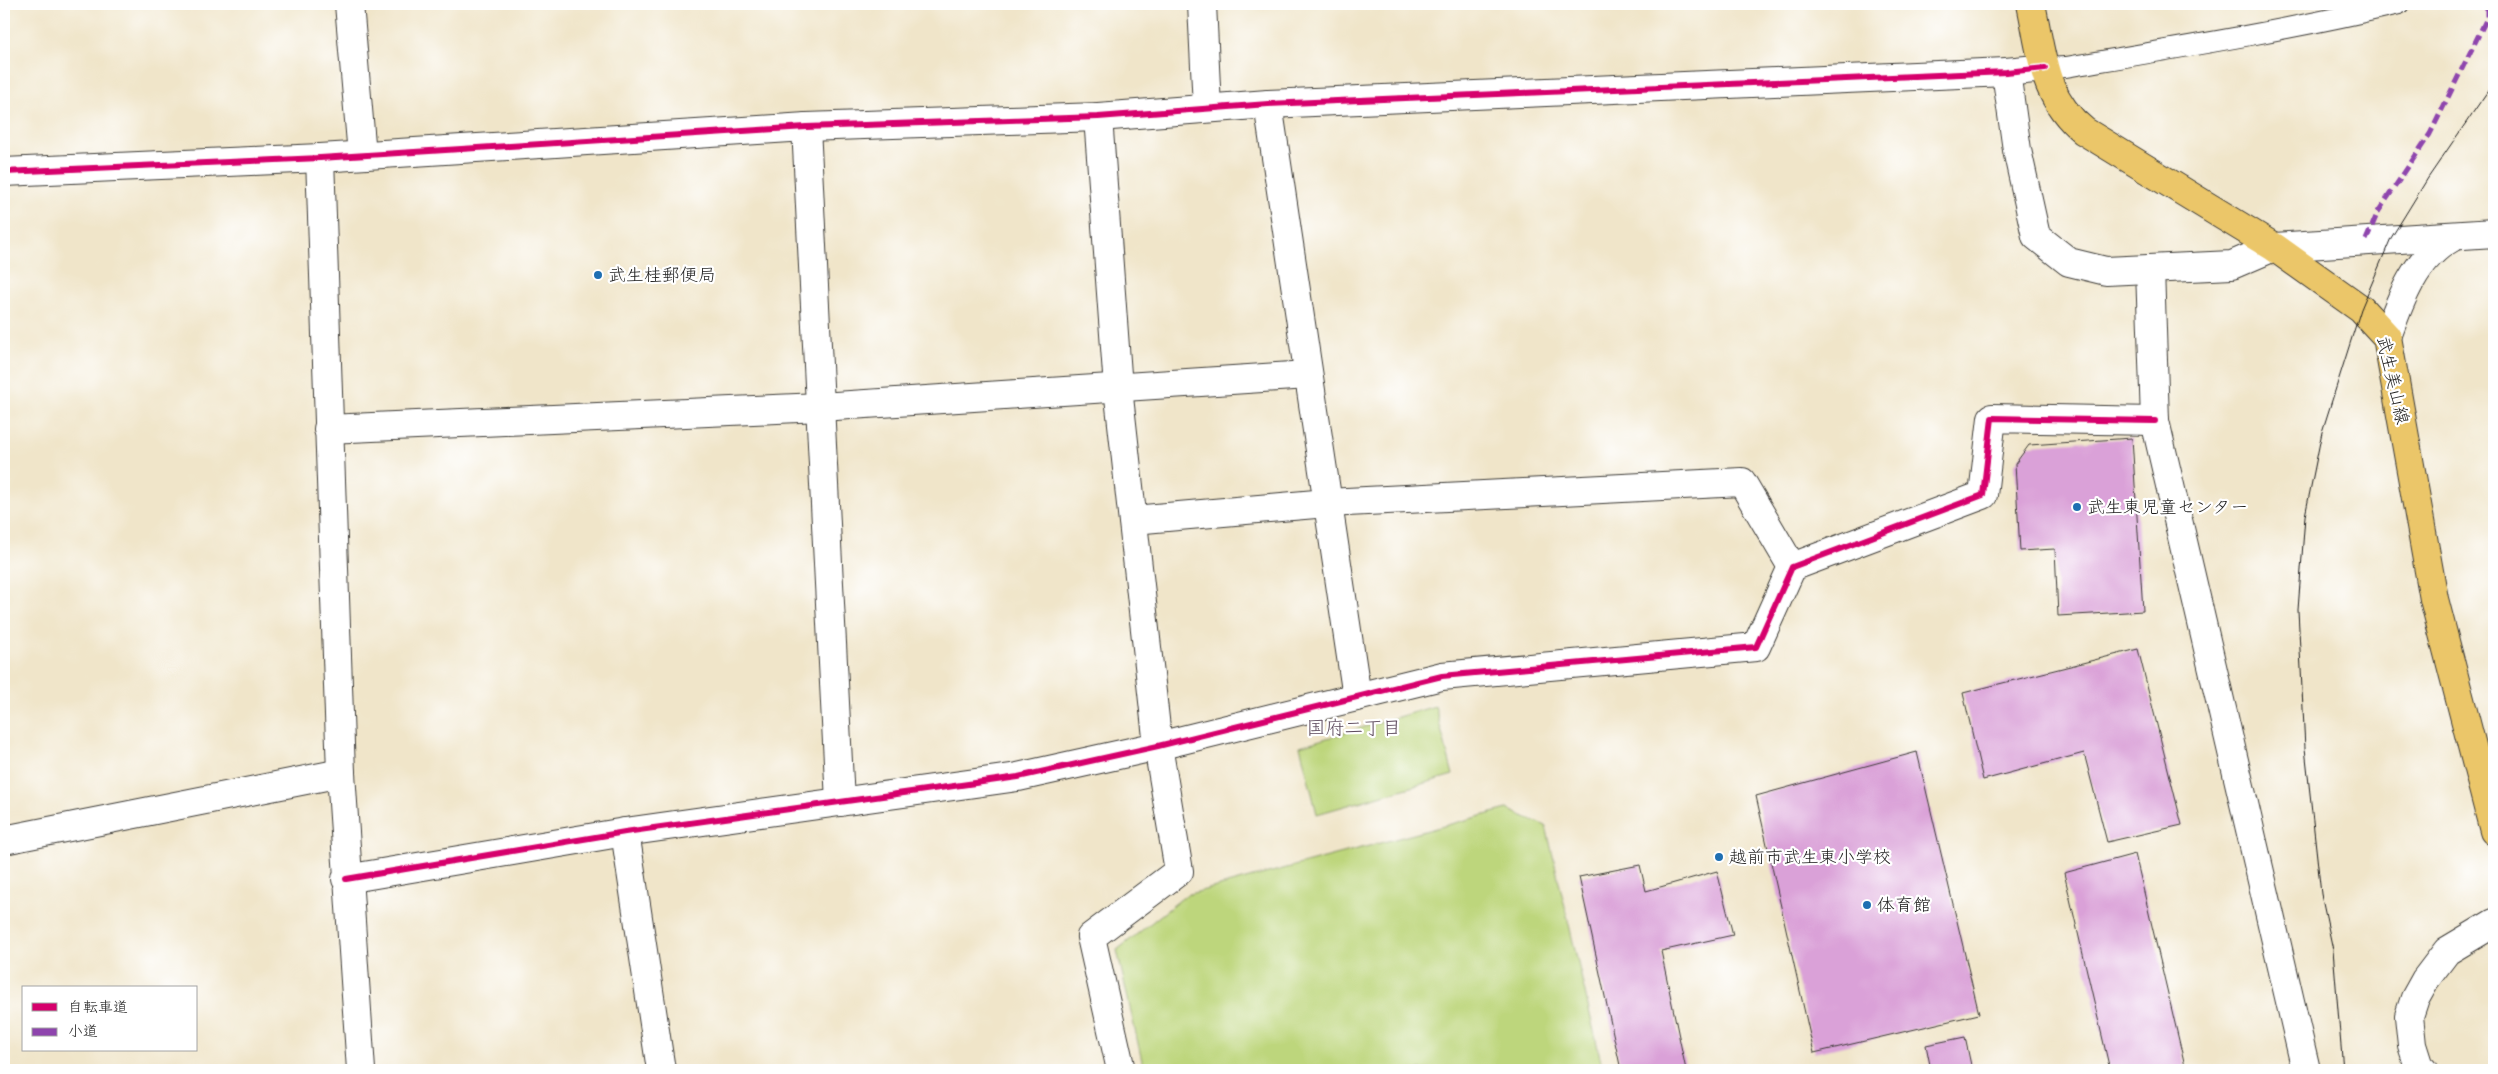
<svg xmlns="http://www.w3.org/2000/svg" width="2498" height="1074" font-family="Caveat,'Klee One',sans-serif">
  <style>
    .green { fill: #bdd67b; stroke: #6c794c }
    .building { fill: #daa1d8 }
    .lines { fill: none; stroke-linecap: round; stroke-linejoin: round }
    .service-casing { stroke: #3c3a36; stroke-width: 22 }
    .minor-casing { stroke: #3c3a36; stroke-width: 30 }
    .tertiary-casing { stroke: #3c3a36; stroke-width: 30 }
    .primary-casing { stroke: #3c3a36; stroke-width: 30 }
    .service { stroke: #fff; stroke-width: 20 }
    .minor { stroke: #fff; stroke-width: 28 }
    .tertiary { stroke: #fff; stroke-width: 28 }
    .primary { stroke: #ebc669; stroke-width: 28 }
    .tram { stroke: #1c1c1c; stroke-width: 1 }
    .quiet { stroke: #8e44ad; stroke-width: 5; stroke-dasharray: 10 5; stroke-linecap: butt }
    .cycleway-casing { stroke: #fff; stroke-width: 9 }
    .cycleway { stroke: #d6006c; stroke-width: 6 }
    .poi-dot { fill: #1f6fb2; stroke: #fff; stroke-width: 2 }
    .labels { text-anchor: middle; stroke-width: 4.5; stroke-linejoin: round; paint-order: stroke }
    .poi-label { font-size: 18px; fill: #1c1c1c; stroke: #fff; text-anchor: start }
    .street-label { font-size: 18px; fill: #1c1c1c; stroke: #fff }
    .neighbourhood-label { font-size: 19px; fill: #5e4b5e; stroke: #fff }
  </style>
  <rect width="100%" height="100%" fill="#fff"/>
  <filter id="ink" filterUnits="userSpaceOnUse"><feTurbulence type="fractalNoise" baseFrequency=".02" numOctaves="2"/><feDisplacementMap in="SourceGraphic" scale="10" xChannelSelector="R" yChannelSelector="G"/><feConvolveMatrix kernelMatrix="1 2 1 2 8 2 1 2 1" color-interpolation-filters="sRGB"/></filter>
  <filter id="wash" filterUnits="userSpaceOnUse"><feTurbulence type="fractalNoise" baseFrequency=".0096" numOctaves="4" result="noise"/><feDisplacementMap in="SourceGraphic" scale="20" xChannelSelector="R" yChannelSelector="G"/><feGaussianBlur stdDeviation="1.12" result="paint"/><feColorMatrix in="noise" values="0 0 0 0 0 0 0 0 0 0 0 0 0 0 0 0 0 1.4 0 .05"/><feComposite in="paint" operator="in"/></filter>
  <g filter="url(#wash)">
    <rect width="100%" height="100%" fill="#f0e5c9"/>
    <g class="green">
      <polygon points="1435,706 1453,775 1317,814 1300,746"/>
      <polygon points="1507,809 1546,826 1603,1070 1144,1070 1117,950 1186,895"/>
    </g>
    <g id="blocks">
      <g class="building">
        <polygon points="2132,438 2143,611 2058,616 2055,549 2020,551 2015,464 2029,445"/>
        <polygon points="2138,649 2182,825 2107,842 2084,753 1983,780 1963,693"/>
        <polygon points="1917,752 1979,1014 1814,1053 1756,796"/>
        <polygon points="2135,854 2186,1070 2110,1070 2064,873"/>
        <polygon points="1640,865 1646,891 1717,871 1733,935 1661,951 1686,1070 1621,1070 1579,877"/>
        <polygon points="1965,1037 1972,1070 1931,1070 1926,1045"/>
      </g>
    </g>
  </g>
  <g filter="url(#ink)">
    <use href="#blocks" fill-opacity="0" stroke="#3c3a36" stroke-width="1"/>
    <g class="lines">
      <g class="service-casing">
        <path id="service" d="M2045 68 2066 67C2178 48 2289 30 2399 4"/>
      </g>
      <g class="minor-casing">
        <g id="minor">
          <polyline points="349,4 362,155"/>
          <polyline points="1202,4 1207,108"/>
          <polyline points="2006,72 2017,150 2036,236 2069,262 2106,271 2232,265 2274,247 2494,233"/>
          <polyline points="1268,104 1357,697"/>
          <polyline points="1098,117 1118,388 1158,746 1179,871 1091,937 1121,1070"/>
          <polyline points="806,127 840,802"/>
          <polyline points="320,158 341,773 361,1070"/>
          <polyline points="4,172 320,158 806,127 1098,117 1268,104 2006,72 2045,68"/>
          <polyline points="2150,269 2155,421 2306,1070"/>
          <path d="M2387 337C2400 300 2416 256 2453 237"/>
          <polyline points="328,429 820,407 1308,375"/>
          <polyline points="1133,520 1327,503 1742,482 1792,567"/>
          <polyline points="625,832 661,1070"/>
          <polyline points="4,840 341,773"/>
          <polyline points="346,879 625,832 1018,777 1158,746 1442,676 1756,647 1792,567 1983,495 1992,418 2155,421"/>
        </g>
      </g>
      <g class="tertiary-casing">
        <polyline id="tertiary" points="2423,1070 2419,1067 2412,1045 2409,1016 2415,998 2425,980 2447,951 2494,923"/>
      </g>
      <g class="primary-casing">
        <path id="primary" d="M2031 4C2042 54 2042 97 2084 131L2274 247 2361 309 2387 337 2434 599 2494 831"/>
      </g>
      <use href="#service" class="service"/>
      <use href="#minor" class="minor"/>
      <use href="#tertiary" class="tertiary"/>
      <use href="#primary" class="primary"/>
      <polyline class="tram" points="2343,1070 2333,950 2321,894 2305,748 2298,610 2305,516 2322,432 2361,309 2391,238 2428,178 2494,82"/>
      <polyline class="quiet" points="2366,240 2378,212 2430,134 2487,18 2487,4"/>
      <g class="cycleway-casing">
        <g id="cycleway">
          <polyline points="4,172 320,158 806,127 1098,117 1268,104 2006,72 2045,68"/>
          <polyline points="346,879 625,832 1018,777 1158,746 1442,676 1756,647 1792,567 1983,495 1992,418 2155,421"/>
        </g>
      </g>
      <use href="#cycleway" class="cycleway"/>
    </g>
  </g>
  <g class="poi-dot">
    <circle cx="598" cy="275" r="5"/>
    <circle cx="2077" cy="507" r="5"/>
    <circle cx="1719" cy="857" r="5"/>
    <circle cx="1867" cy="905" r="5"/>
  </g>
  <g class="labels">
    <g class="poi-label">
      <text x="608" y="281">武生桂郵便局</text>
      <text x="2087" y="513">武生東児童センター</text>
      <text x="1729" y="863">越前市武生東小学校</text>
      <text x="1877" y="911">体育館</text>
    </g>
    <g class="street-label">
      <text transform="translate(2393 380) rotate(77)" y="6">武生美山線</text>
    </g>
    <g class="neighbourhood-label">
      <text x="1354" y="734">国府二丁目</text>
    </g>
  </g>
  <rect width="2498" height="1074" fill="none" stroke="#fff" stroke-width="20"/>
  <rect x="22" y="986" width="175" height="65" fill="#ffffff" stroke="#a4a4a4"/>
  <rect x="32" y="1003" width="25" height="8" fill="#d6006c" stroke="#a4a4a4"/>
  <text x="68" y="1012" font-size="15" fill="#1c1c1c">自転車道</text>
  <rect x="32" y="1028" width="25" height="8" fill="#8e44ad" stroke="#a4a4a4"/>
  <text x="68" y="1036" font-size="15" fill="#1c1c1c">小道</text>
</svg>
